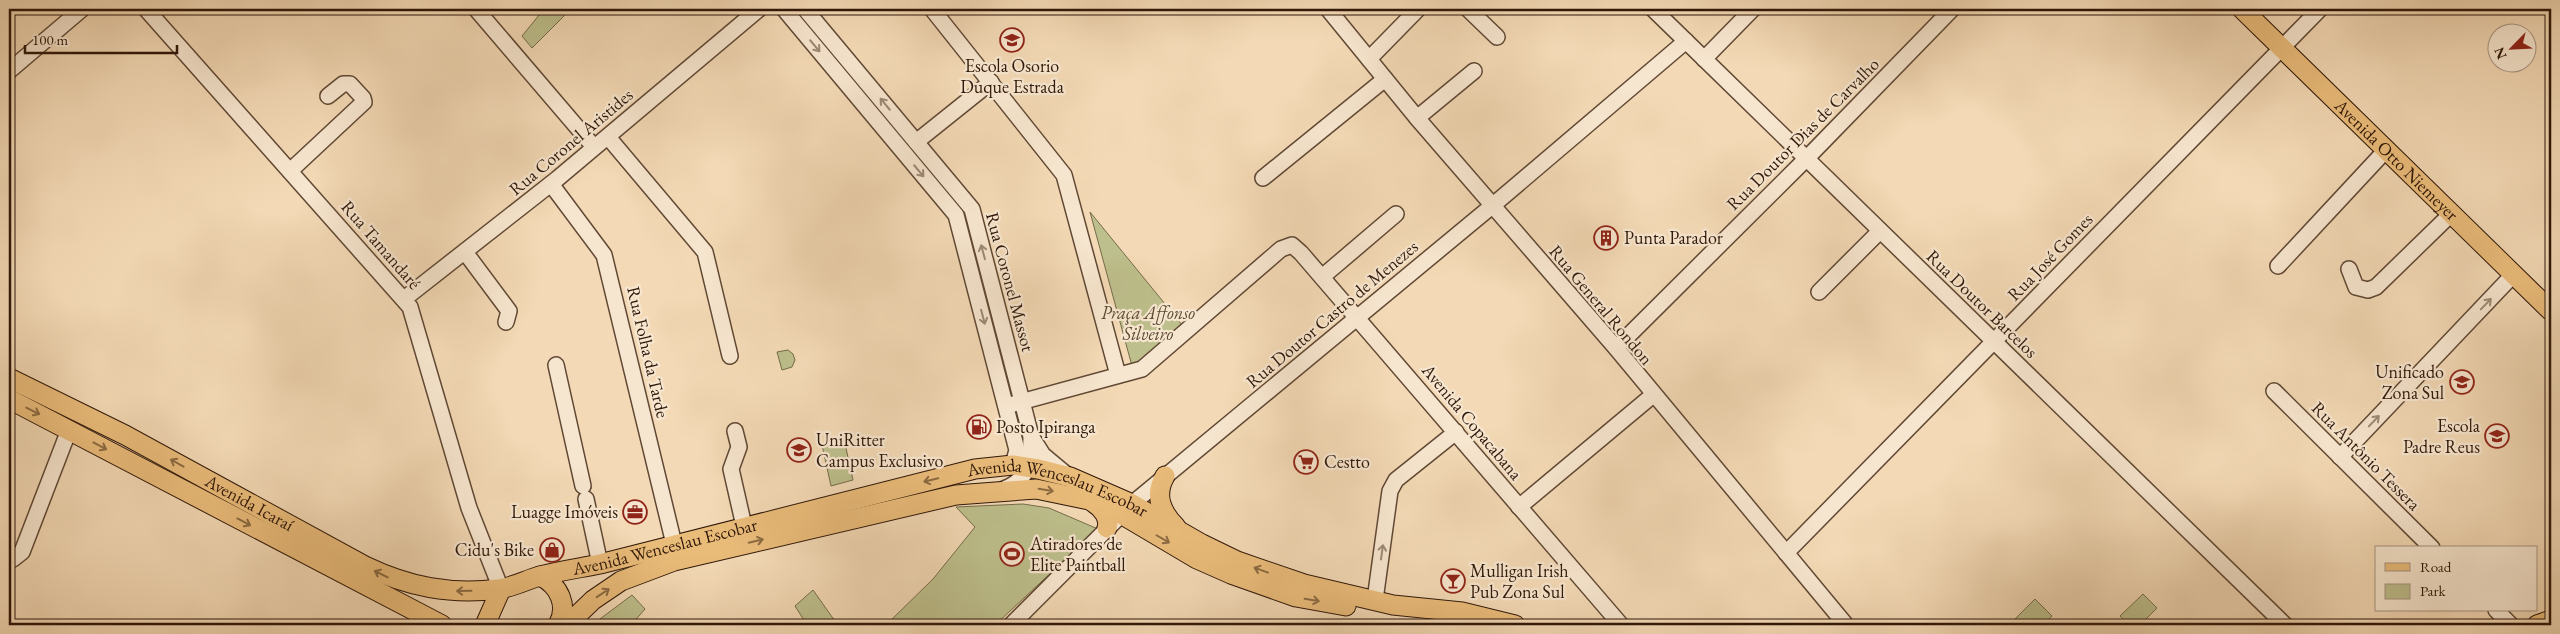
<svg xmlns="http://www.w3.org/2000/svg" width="2560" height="634" font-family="'EB Garamond',serif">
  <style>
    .green { fill: #bdbf8c; stroke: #766b4a }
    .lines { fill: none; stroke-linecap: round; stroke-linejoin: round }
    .minor-casing { stroke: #604834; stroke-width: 18 }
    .major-casing { stroke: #2f1709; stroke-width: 21 }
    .minor { stroke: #f7e6cf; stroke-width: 15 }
    .major { stroke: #eabc7a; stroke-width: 19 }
    .oneway { stroke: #9d8976 }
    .oneway2 { stroke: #8c6a42 }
    .labels { text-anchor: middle; stroke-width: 4.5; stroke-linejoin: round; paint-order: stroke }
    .poi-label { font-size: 18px; fill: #2f1709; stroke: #f7e6cf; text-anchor: start }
    .street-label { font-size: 18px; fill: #2f1709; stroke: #f7e6cf }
    .park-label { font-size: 18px; font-style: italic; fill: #5a4930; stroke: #f7e6cf }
  </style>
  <rect width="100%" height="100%" fill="#f3d9b5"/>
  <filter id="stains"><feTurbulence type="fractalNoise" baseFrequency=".004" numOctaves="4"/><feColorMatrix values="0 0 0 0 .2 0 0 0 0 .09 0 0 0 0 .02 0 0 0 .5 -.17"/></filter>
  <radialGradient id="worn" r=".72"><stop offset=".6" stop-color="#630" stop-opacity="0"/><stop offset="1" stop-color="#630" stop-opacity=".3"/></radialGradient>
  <g class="green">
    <polygon points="544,9 571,9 532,48 522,36"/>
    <polygon points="1090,212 1183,326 1149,358 1132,366"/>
    <polygon points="788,350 793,354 795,360 792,367 782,370 777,352"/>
    <polygon points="844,439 853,480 831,486 822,445"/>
    <polygon points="1023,504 1049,508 1098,529 995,625 886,625 933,579 975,527 956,507"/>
    <polygon points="813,590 837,624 807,625 795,606"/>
    <polygon points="2143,594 2157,608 2140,625 2129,625 2120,616"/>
    <polygon points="632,595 645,609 631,625 592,625"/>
    <polygon points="2035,599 2052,616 2043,625 2009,625"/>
  </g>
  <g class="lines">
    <g class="minor-casing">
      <g id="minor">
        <polyline points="146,9 410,307 469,508 501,589"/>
        <polyline points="476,9 594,147"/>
        <polyline points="784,9 956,215 1017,450 1013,465"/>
        <path d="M805 9 972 209 1031 436C1031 461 1030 479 1004 489"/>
        <polyline points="932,9 1064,175 1118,375"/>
        <polyline points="1328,9 1417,118 1616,348 1846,625"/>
        <polyline points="1468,9 1497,37"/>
        <polyline points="1653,9 2285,625"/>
        <polyline points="1369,59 1418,9"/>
        <polyline points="1704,59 1753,9"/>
        <polyline points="9,71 82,9"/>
        <polyline points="1417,118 1474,71"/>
        <polyline points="608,137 705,252 730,356"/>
        <polyline points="916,142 991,82"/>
        <polyline points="290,171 364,102 363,98 350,84 343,84 328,96"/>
        <polyline points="1263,178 1385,79"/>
        <polyline points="551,184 604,255 674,544"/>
        <polyline points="465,252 509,311 506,322"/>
        <polyline points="2278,266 2386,150"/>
        <polyline points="2349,269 2356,287 2368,290 2376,287 2451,214"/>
        <polyline points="1322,277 1396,214"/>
        <polyline points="1819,292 1880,231"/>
        <polyline points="404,299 557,179 759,9"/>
        <polyline points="1616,348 1806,159 1952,9"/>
        <polyline points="556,365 583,486"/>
        <polyline points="2274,391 2432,548"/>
        <polyline points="1006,406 1142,369 1281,249 1292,245 1301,253 1621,625"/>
        <polyline points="735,431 739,447 731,469 744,526"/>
        <polyline points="1031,436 1043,455 1067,475"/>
        <polyline points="2340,457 2513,275"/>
        <polyline points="586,499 600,564"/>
        <polyline points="1519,507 1653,395"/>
        <polyline points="1786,553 2320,9"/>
        <polyline points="9,558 13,559 22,552 69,430"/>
        <polyline points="1375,600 1390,491 1396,480 1456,432"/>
        <polyline points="2496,610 2511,625"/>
        <polyline points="1011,625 1132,504 1492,206 1686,41"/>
        <polyline points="1461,625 1461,623"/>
      </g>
    </g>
    <g class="major-casing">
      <g id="major">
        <path id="s1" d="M2242 9 2551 311"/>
        <path id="s2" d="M9 378 125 435 365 566C409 587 450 595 499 589 513 587 526 580 540 576 559 571 580 568 600 564L975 469 1013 465 1038 469 1070 477 1132 504 1202 544 1237 561 1304 584 1393 605 1462 612 1515 625"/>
        <polyline points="9,399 442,625"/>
        <path d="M1165 476C1154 495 1161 512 1176 527"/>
        <path d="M1094 503C1102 508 1110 518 1107 528"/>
        <path d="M540 576C559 585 569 606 558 625"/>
        <polyline points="485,625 501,589"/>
        <polyline points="567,625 593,600 621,581 674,561 956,495 1036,489 1089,500 1121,514 1197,559 1231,574 1296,597 1346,606"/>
        <polyline points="2537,625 2551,620"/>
      </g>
    </g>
    <use href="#minor" class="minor"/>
    <use href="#major" class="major"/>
  </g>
  <defs><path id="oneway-shaft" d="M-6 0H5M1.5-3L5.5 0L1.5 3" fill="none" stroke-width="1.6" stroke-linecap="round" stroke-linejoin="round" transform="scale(1.25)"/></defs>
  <g class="oneway">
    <use href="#oneway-shaft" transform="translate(815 46) rotate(50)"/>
    <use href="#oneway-shaft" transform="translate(885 104) rotate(-130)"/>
    <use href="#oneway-shaft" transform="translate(919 171) rotate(50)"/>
    <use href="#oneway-shaft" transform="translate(983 252) rotate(-105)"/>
    <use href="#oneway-shaft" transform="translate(2486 304) rotate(-46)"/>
    <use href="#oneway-shaft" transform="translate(983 317) rotate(75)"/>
    <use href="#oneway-shaft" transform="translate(2374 421) rotate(-46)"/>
    <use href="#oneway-shaft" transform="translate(1382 552) rotate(-82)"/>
  </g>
  <g class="oneway2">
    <use href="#oneway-shaft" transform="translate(33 411) rotate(27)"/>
    <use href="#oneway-shaft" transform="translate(100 446) rotate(28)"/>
    <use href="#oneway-shaft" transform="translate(177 463) rotate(-151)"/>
    <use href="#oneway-shaft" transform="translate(931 480) rotate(166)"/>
    <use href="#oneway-shaft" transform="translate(1046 490) rotate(10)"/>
    <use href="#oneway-shaft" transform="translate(244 522) rotate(28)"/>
    <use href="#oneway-shaft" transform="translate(1163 539) rotate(30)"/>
    <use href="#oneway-shaft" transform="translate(756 541) rotate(-13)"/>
    <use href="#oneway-shaft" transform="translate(1261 570) rotate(-160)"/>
    <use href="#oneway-shaft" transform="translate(381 574) rotate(-154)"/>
    <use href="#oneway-shaft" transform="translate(464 591) rotate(179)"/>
    <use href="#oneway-shaft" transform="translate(603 593) rotate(-34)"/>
    <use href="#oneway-shaft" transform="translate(1312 600) rotate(10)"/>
  </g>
  <defs>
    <g id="school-ring" transform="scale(1.25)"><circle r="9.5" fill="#f7e6cf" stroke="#8f2418" stroke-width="1.5"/><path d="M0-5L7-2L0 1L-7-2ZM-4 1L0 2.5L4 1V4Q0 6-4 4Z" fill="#8f2418"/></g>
    <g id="building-ring" transform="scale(1.25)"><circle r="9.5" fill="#f7e6cf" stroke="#8f2418" stroke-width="1.5"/><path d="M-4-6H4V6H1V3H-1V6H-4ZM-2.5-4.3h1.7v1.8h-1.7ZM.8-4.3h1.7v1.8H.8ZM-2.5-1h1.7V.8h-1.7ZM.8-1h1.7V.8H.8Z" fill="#8f2418"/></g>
    <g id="fuel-ring" transform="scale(1.25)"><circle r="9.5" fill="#f7e6cf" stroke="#8f2418" stroke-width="1.5"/><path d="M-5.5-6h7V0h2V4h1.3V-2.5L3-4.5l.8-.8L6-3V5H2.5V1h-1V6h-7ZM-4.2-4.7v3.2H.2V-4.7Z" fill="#8f2418"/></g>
    <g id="university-ring" transform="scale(1.25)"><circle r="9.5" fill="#f7e6cf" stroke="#8f2418" stroke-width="1.5"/><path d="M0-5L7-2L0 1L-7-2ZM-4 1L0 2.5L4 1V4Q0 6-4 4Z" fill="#8f2418"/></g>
    <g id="supermarket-ring" transform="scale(1.25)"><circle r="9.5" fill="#f7e6cf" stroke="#8f2418" stroke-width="1.5"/><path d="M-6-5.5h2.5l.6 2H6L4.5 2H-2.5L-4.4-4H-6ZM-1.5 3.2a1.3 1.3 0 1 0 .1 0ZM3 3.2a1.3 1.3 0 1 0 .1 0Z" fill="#8f2418"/></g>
    <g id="office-ring" transform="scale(1.25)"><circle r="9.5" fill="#f7e6cf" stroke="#8f2418" stroke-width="1.5"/><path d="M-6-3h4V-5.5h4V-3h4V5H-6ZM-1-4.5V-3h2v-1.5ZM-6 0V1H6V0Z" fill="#8f2418"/></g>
    <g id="shop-ring" transform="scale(1.25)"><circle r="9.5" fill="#f7e6cf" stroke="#8f2418" stroke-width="1.5"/><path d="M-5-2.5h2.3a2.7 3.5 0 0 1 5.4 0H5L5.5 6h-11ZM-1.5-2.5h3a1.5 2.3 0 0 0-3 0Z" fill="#8f2418"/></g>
    <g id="stadium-ring" transform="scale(1.25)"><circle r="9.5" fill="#f7e6cf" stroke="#8f2418" stroke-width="1.5"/><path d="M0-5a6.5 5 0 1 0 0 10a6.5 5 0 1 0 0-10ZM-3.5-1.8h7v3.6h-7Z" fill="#8f2418"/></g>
    <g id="bar-ring" transform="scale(1.25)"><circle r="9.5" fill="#f7e6cf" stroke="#8f2418" stroke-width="1.5"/><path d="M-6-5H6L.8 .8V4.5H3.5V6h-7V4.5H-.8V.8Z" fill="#8f2418"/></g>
  </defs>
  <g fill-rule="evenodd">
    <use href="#school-ring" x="1012" y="40"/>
    <use href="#building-ring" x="1606" y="238"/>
    <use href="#school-ring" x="2462" y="382"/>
    <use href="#fuel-ring" x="979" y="427"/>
    <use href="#school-ring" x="2497" y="436"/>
    <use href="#university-ring" x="799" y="450"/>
    <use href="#supermarket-ring" x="1306" y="462"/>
    <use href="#office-ring" x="635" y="512"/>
    <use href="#shop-ring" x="552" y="550"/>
    <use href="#stadium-ring" x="1012" y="554"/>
    <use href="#bar-ring" x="1453" y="581"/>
  </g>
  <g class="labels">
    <g class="poi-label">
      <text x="1012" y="72" text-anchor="middle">Escola Osorio<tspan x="1012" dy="21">Duque Estrada</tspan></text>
      <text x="1624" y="244">Punta Parador</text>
      <text x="2444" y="378" text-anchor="end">Unificado<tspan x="2444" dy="21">Zona Sul</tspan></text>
      <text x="2480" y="432" text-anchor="end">Escola<tspan x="2480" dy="21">Padre Reus</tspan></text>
      <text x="996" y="433">Posto Ipiranga</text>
      <text x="816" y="446">UniRitter<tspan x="816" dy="21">Campus Exclusivo</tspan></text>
      <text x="1324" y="468">Cestto</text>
      <text x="618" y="518" text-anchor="end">Luagge Imóveis</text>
      <text x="1030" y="550">Atiradores de<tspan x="1030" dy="21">Elite Paintball</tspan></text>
      <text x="534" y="556" text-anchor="end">Cidu's Bike</text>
      <text x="1470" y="577">Mulligan Irish<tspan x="1470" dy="21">Pub Zona Sul</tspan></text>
    </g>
    <g class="street-label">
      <text transform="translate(1803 134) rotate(-45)" y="6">Rua Doutor Dias de Carvalho</text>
      <text transform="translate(571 142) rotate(-40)" y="6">Rua Coronel Aristides</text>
      <text dy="6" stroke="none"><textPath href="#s1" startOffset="216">Avenida Otto Niemeyer</textPath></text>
      <text transform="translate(381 245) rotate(49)" y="6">Rua Tamandaré</text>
      <text transform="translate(2050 257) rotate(-46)" y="6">Rua José Gomes</text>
      <text transform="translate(1010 282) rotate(75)" y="6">Rua Coronel Massot</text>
      <text transform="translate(1982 304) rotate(44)" y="6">Rua Doutor Barcelos</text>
      <text transform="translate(1601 305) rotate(50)" y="6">Rua General Rondon</text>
      <text transform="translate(1332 314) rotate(-40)" y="6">Rua Doutor Castro de Menezes</text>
      <text transform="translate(648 352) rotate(77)" y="6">Rua Folha da Tarde</text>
      <text transform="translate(1472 422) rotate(50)" y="6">Avenida Copacabana</text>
      <text transform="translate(2366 456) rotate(45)" y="6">Rua Antônio Tessera</text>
      <text dy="6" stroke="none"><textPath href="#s2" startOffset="1118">Avenida Wenceslau Escobar</textPath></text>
      <text dy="6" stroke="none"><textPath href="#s2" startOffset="271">Avenida Icaraí</textPath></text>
      <text dy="6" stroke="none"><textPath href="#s2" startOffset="712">Avenida Wenceslau Escobar</textPath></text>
    </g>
    <g class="park-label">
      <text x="1148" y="319">Praça Affonso<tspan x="1148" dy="21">Silveiro</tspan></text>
    </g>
  </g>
  <rect width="2560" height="634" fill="none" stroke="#f3d9b5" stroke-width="30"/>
  <rect x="10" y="10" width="2540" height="614" fill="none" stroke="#2f1709" stroke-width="2.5"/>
  <rect x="15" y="15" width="2530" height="604" fill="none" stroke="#2f1709"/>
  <rect x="2375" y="546" width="162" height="65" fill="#f7e6cf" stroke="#a79380"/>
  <rect x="2385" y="563" width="25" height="8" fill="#eabc7a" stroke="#a79380"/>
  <text x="2420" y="572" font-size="15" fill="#2f1709">Road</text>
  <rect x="2385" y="584" width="25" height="15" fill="#bdbf8c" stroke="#a79380"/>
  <text x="2420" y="596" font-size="15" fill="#2f1709">Park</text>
  <g transform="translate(2512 48) rotate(246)"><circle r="24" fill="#f7e6cf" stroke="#a79380"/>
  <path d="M0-4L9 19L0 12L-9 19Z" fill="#8f2418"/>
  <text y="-8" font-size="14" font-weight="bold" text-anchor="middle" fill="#2f1709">N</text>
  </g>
  <path d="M25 45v8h152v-8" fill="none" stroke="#2f1709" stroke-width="2.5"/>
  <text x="32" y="45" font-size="15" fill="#2f1709" stroke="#f7e6cf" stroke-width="4" paint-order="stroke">100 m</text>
  <rect width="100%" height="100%" filter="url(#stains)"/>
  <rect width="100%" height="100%" fill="url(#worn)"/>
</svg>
